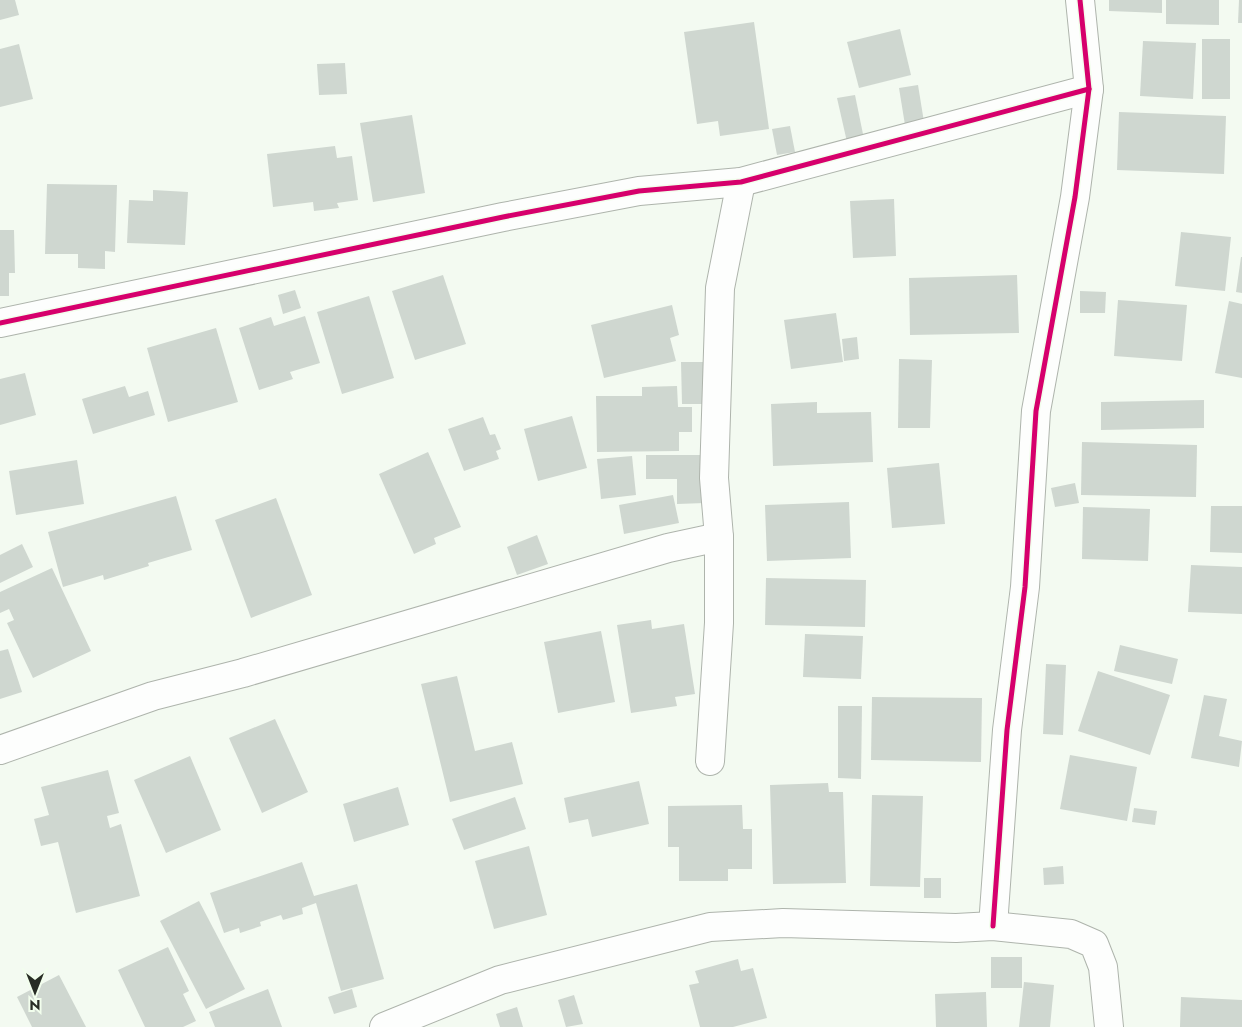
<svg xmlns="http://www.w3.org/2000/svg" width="1242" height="1027" font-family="Jost,sans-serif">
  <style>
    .building { fill: #cfd7d0 }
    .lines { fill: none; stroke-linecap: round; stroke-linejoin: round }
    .street-casing { stroke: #aeb4ac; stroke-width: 30 }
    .street { stroke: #fdfefd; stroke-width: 28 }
    .cycleway-casing { stroke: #f2feed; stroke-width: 8 }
    .cycleway { stroke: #d6006c; stroke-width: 5 }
  </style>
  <rect width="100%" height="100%" fill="#f3faf1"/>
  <g class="building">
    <polygon points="0,0 15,0 19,15 0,20"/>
    <polygon points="1109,0 1162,0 1162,13 1109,11"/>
    <polygon points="1166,0 1219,0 1219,25 1166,24"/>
    <polygon points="1239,0 1242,0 1242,23 1238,23"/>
    <polygon points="754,22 769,129 720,136 718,121 697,124 684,32"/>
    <polygon points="900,29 911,75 859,88 847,42"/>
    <rect x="1202" y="39" width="28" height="60"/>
    <polygon points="1143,41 1196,43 1193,99 1140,96"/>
    <polygon points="19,44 33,99 0,107 0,49"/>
    <polygon points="345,63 347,94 319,95 317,64"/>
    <polygon points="918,85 924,122 905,125 899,88"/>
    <polygon points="855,95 864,139 847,142 837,98"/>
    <polygon points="1119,112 1226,116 1224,174 1117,170"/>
    <polygon points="412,115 425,193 373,202 360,123"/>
    <polygon points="790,126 795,152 777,155 772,129"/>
    <polygon points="335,146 337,158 352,156 358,200 337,203 339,208 314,211 313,202 273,207 267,154"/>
    <polygon points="47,184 117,185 115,252 105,251 105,269 78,268 78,254 45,254"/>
    <polygon points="153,190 188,192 185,245 127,243 129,200 153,201"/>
    <polygon points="894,199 896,256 853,258 850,201"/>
    <polygon points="0,230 14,230 15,273 9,273 9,296 0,296"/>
    <polygon points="1181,232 1231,237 1225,291 1175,286"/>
    <polygon points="1241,257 1242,257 1242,293 1236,292"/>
    <polygon points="443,275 466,344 415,360 392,291"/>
    <polygon points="1017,275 1019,333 910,335 909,278"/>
    <polygon points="295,290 301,308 283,314 278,295"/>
    <polygon points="1080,291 1106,292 1105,313 1080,313"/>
    <polygon points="369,296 394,378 342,394 317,312"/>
    <polygon points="1118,300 1187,305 1182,361 1114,356"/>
    <polygon points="1229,301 1242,304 1242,378 1215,373"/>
    <polygon points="672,305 679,335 670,338 676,361 604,378 591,325"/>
    <polygon points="836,313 843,362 791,369 784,320"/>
    <polygon points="305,316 320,363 290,372 293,379 259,390 239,328 271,317 274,326"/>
    <polygon points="216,328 238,402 168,422 147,348"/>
    <polygon points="857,337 859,359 844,361 842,339"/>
    <polygon points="899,359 932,360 930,428 898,428"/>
    <polygon points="681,362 706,362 707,404 682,404"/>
    <polygon points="25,373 36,415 0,425 0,379"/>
    <polygon points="125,386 129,397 148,391 155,415 93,434 82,399"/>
    <polygon points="677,386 678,407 692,407 692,432 679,432 679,451 597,452 596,396 642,396 642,387"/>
    <polygon points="1204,400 1204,428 1101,430 1101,402"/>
    <polygon points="817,402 817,413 871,412 873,462 773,466 771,404"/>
    <polygon points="572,416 587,468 538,481 524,429"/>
    <polygon points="483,417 490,435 495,434 501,449 496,451 499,459 464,471 448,429"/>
    <polygon points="1082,442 1197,445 1196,497 1081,495"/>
    <polygon points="428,452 461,527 434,538 436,544 414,554 379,474"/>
    <polygon points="646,455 704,455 705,503 677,504 677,479 646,479"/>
    <polygon points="632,456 636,495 601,499 597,459"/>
    <polygon points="77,460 84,504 16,515 9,471"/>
    <polygon points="939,463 945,524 892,528 887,468"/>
    <polygon points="1075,483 1079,503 1055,507 1051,488"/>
    <polygon points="673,495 679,523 624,534 619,505"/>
    <polygon points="176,496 192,550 148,563 149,566 104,580 103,575 63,587 48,532"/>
    <polygon points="276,498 312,595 251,618 215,520"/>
    <polygon points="849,502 851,558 767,561 765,505"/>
    <polygon points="1211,506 1242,506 1242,553 1210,552"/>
    <polygon points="1083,507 1150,509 1148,561 1082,559"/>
    <polygon points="537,535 548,564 517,575 507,547"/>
    <polygon points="22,544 33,567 0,583 0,555"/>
    <polygon points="1191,565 1242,567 1242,614 1188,612"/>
    <polygon points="52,568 91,651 33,678 7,623 14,620 9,609 0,613 0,592"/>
    <polygon points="766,578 866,580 865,627 765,625"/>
    <polygon points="651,620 652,629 684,624 695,694 675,697 677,706 631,713 617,625"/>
    <polygon points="601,631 615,702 558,713 544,642"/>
    <polygon points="805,634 863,636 861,679 803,677"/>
    <polygon points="1120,645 1178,659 1172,684 1114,671"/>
    <polygon points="8,649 22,692 0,699 0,651"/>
    <polygon points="1046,664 1066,665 1063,735 1043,734"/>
    <polygon points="1098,671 1170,695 1150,755 1078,731"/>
    <polygon points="457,676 475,751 512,742 523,784 450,802 421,684"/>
    <polygon points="1204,695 1227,699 1219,736 1242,741 1239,767 1191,758"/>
    <polygon points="872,697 982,698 981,762 871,760"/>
    <polygon points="838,706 862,706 861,779 838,778"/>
    <polygon points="275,719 308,792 262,813 229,738"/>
    <polygon points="1070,755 1137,767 1127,821 1060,809"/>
    <polygon points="190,756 221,830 166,853 134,780"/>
    <polygon points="108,770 119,813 107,816 110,828 121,824 140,896 76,913 58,842 41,846 34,819 49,815 41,787"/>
    <polygon points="639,781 649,824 592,837 588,819 569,823 564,798"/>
    <polygon points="828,783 829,792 843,792 846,883 773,884 770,785"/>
    <polygon points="398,787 409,825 354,842 343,804"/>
    <polygon points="872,795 923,796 920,887 870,886"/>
    <polygon points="515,797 526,829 464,850 452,819"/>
    <polygon points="742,805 743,829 752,829 752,869 728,869 728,881 679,881 679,847 668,847 668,806"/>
    <polygon points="1134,808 1157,811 1155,825 1132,822"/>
    <polygon points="529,846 547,915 494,929 475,861"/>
    <polygon points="302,862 314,896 357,884 384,979 341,991 316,903 302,908 303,914 283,920 281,915 260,922 261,926 240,933 239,928 224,933 210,893"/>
    <polygon points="1063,866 1064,884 1044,885 1043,868"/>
    <rect x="924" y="878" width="17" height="20"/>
    <polygon points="199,901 245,989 206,1009 160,921"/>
    <polygon points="168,947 189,991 183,994 196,1021 183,1027 145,1027 118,970"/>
    <rect x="991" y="957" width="31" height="31"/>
    <polygon points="738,959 741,971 753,968 767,1018 733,1027 700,1027 689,985 699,983 695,971"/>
    <polygon points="59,975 86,1027 32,1027 17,997"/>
    <polygon points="1024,982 1054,985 1050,1027 1019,1027"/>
    <polygon points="268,989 282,1027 215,1027 209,1012"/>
    <polygon points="352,989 357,1007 334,1014 328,997"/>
    <polygon points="986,992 987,1027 936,1027 935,994"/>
    <polygon points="574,995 583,1024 566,1027 558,1000"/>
    <polygon points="1181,997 1242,1000 1242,1027 1180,1027"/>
    <polygon points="517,1007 523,1027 500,1027 496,1014"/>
  </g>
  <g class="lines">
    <g class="street-casing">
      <g id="street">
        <polyline points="0,323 503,217 639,191 741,182 1089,89"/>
        <polyline points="0,750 153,696 243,673 668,548 719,537"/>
        <polyline points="710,761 719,623 719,537 714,478 720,288 741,182"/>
        <polyline points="993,926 1007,730 1025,587 1036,411 1075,197 1089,89 1080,0"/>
        <polyline points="384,1027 500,980 710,927 783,923 956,928 993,926 1071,934 1094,944 1103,967 1109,1027"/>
      </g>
    </g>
    <use href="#street" class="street"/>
    <g class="cycleway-casing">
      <g id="cycleway">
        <polyline points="0,323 503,217 639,191 741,182 1089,89"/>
        <polyline points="993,926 1007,730 1025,587 1036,411 1075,197 1089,89 1080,0"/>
      </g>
    </g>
    <use href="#cycleway" class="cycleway"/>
  </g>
  <g transform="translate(35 992) rotate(180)" stroke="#f2feed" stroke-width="4" paint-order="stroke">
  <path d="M0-4L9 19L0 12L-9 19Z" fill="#282d25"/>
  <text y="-8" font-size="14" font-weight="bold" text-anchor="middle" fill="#282d25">N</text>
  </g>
</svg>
